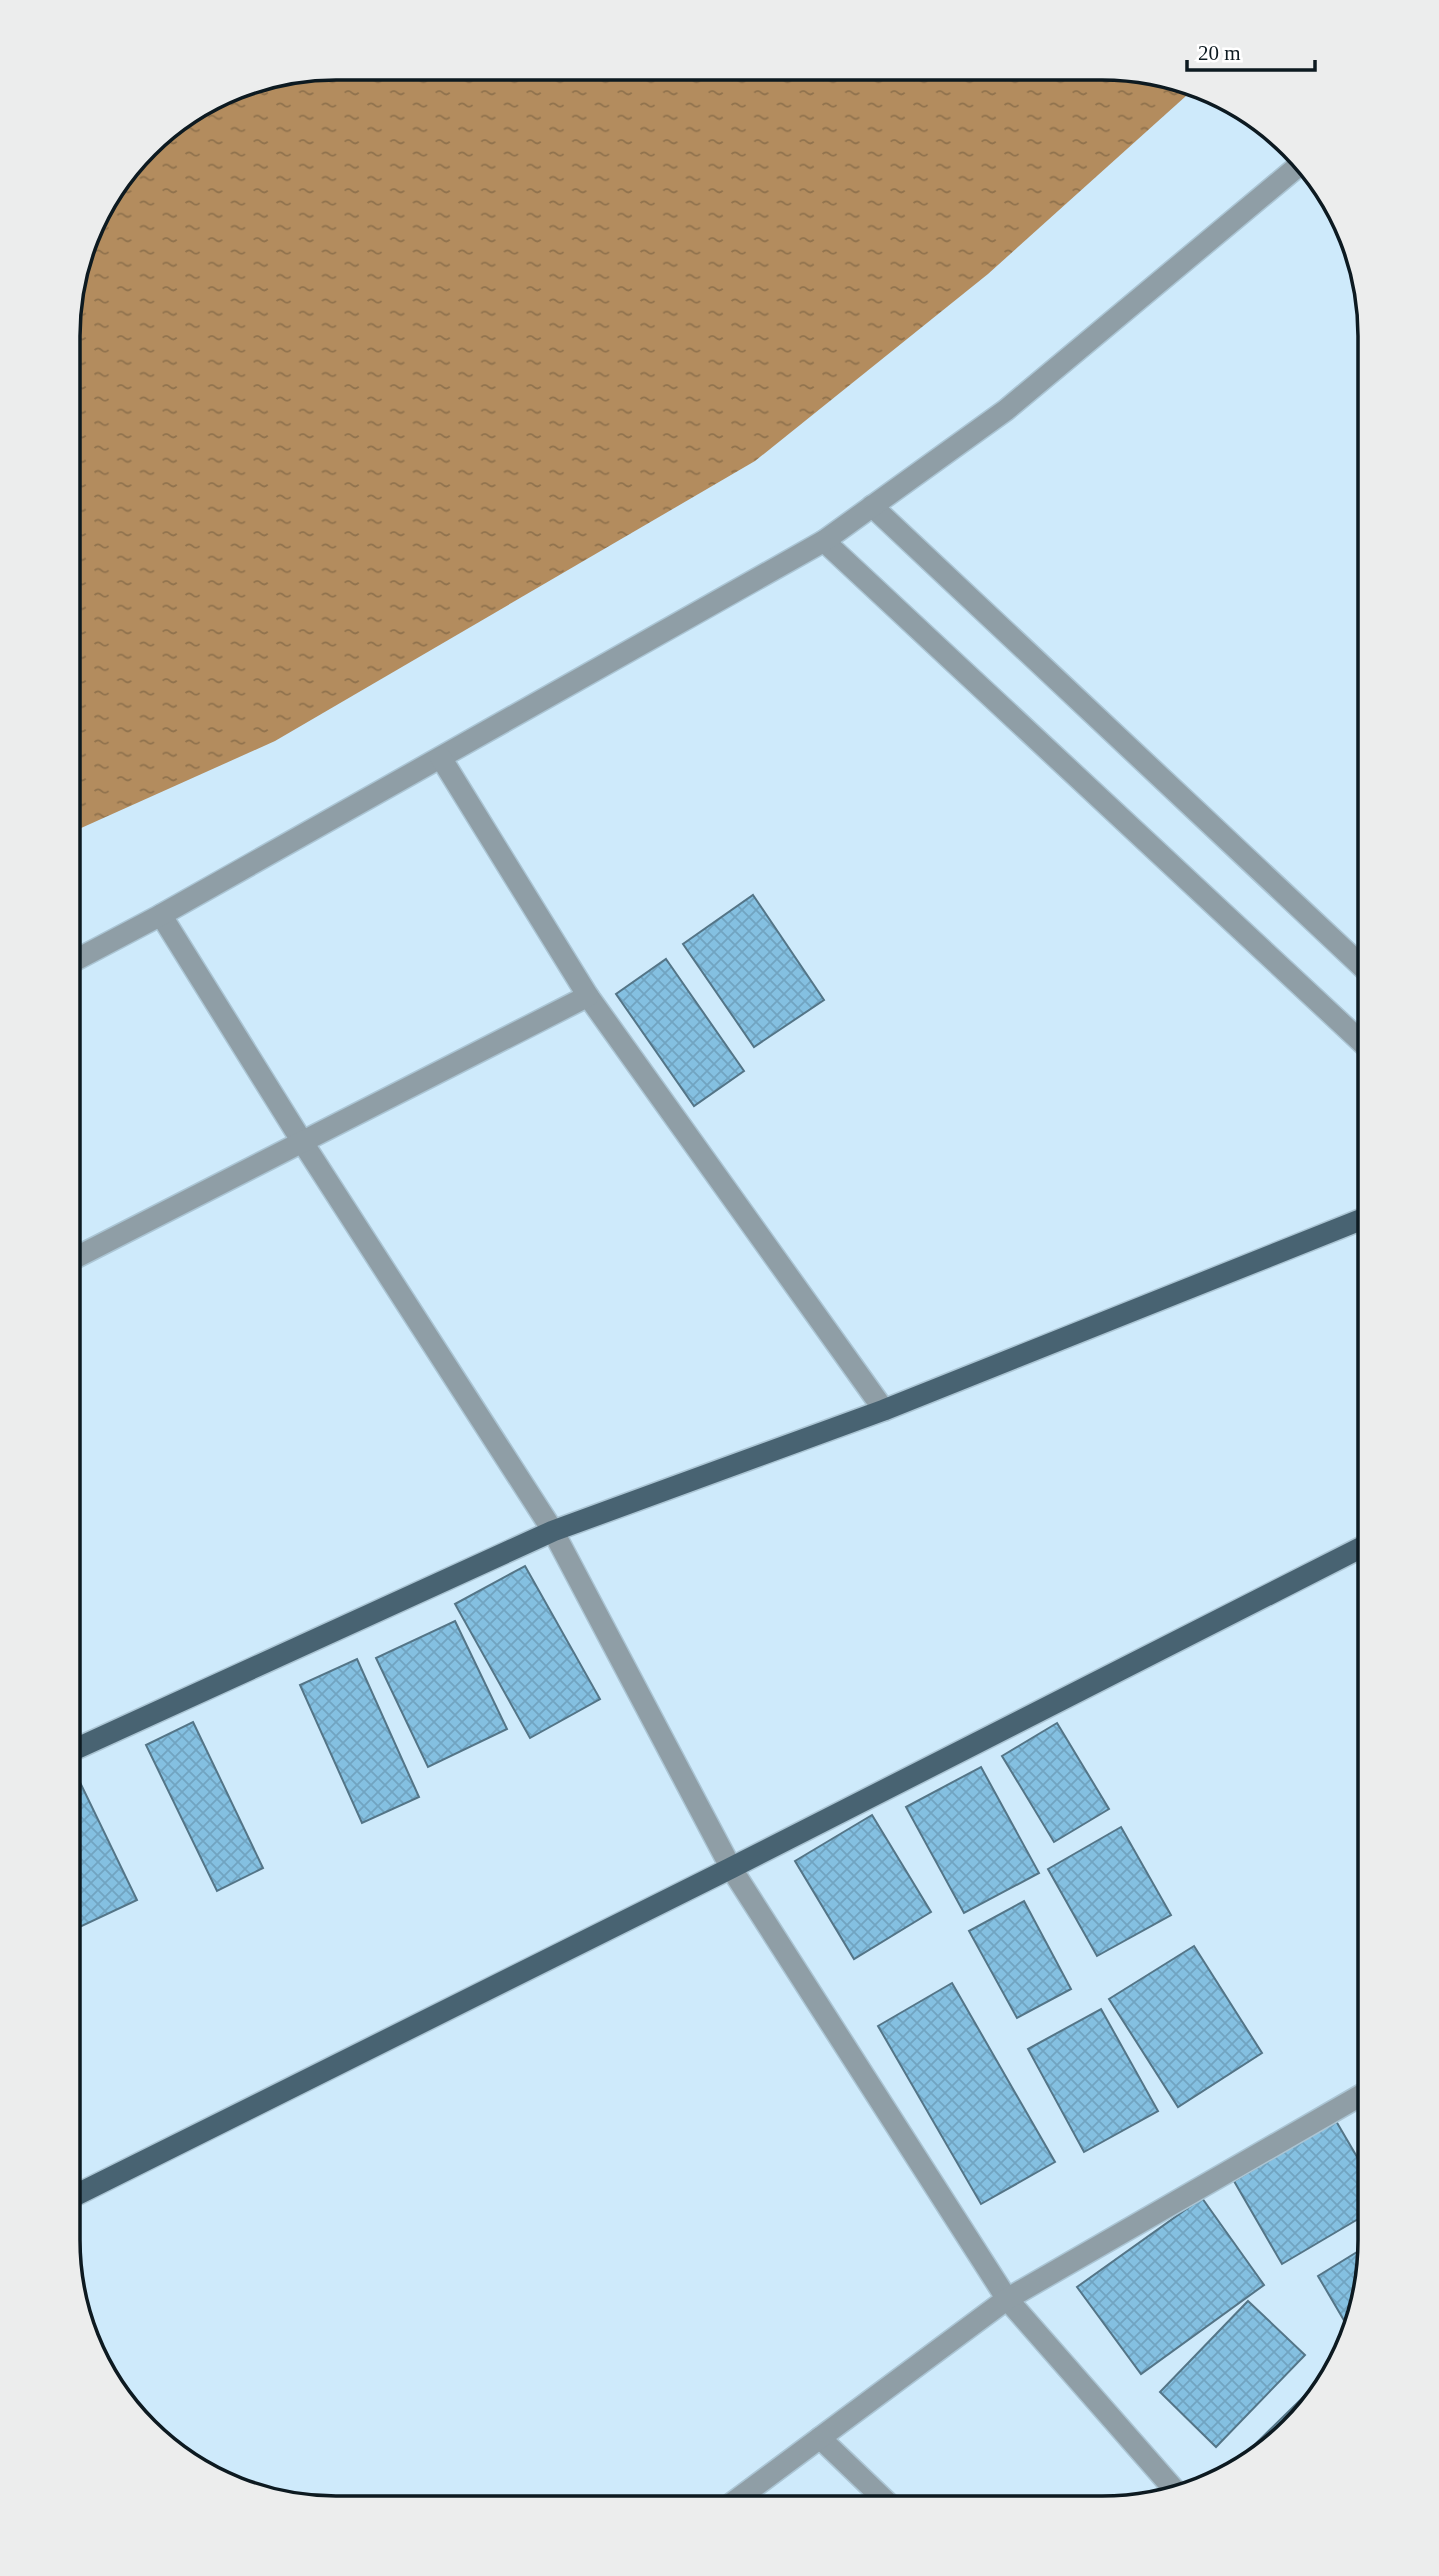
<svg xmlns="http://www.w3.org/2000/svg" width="1439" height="2576" font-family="'Times New Roman',serif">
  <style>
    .water { fill: url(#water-ripples) }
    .building { fill: url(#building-cross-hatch); stroke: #547587; stroke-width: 2 }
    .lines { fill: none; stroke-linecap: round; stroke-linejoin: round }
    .minor-casing { stroke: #abc5d4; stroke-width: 24 }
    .major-casing { stroke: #abc5d4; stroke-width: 24 }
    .minor { stroke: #8f9ea6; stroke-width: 21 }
    .major { stroke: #486372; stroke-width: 21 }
    .rim { fill: none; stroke: #0d1a21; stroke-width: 3.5 }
  </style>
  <defs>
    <pattern id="water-ripples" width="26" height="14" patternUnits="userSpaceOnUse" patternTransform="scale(1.75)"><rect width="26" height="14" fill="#b38c5e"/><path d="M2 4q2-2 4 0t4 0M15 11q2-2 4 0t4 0" fill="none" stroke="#90724d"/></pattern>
    <pattern id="building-cross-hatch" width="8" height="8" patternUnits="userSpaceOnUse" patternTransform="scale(1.75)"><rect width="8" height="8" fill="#84c0e1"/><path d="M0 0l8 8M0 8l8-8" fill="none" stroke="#71a4c1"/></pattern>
  </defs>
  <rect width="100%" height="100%" fill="#ceeafb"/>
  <polygon class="water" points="336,68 1155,73 1196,87 988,274 755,461 275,741 70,833 70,302 96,217 159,135 234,88"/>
  <g class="building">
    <polygon points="753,895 824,1000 754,1047 683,944"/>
    <polygon points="666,959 744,1071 694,1106 616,994"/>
    <polygon points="525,1566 600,1699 530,1738 455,1604"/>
    <polygon points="455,1621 507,1729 428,1767 376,1658"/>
    <polygon points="357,1659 419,1797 362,1823 300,1685"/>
    <polygon points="193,1722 263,1868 217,1891 146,1745"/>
    <polygon points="1057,1723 1109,1809 1054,1842 1002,1756"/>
    <polygon points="981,1767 1039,1873 964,1913 906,1807"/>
    <polygon points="75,1772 137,1900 69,1932 69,1775"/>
    <polygon points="872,1815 931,1912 854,1959 795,1861"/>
    <polygon points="1121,1827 1171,1915 1097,1956 1048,1869"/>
    <polygon points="1024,1901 1071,1989 1017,2018 969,1931"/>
    <polygon points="1194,1946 1262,2053 1178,2107 1109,1999"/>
    <polygon points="952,1983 1055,2162 981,2204 878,2026"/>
    <polygon points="1101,2009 1158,2111 1084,2152 1028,2049"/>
    <polygon points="1336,2121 1370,2179 1370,2212 1282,2264 1234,2181"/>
    <polygon points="1202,2198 1264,2285 1141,2374 1077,2287"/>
    <polygon points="1370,2244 1370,2258 1352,2334 1318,2276"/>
    <polygon points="1248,2301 1305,2355 1216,2447 1160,2392"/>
    <polygon points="1334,2367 1315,2403 1252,2462 1242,2467 1237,2462"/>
  </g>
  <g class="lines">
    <g class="minor-casing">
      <g id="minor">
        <polyline points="872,506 1371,975"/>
        <polyline points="824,541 1371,1051"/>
        <polyline points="161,915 303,1143 553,1531 731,1868 1007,2299 1179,2495"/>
        <polyline points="70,963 161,915 824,541 1006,410 1303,162"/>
        <polyline points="588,996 884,1410"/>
        <polyline points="69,1261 588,996 441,758"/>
        <polyline points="820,2438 892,2507"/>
        <polyline points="727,2507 1007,2299 1370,2090"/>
      </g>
    </g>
    <g class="major-casing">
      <g id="major">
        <polyline points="69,1752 553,1531 884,1410 1370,1216"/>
        <polyline points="68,2199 731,1868 1370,1543"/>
      </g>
    </g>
    <use href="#minor" class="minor"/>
    <use href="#major" class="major"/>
  </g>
  <path d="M0 0H1439V2576H0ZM336 80H1102A256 256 0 0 1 1358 336V2240A256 256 0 0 1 1102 2496H336A256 256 0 0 1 80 2240V336A256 256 0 0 1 336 80Z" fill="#eceded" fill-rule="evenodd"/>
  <path class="rim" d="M336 80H1102A256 256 0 0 1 1358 336V2240A256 256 0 0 1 1102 2496H336A256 256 0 0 1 80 2240V336A256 256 0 0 1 336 80Z"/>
  <path d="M1187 60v10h128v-10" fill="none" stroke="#0d1a21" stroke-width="3.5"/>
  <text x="1198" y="60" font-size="21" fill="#0d1a21" stroke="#ffffff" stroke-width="5" paint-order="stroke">20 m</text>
</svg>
